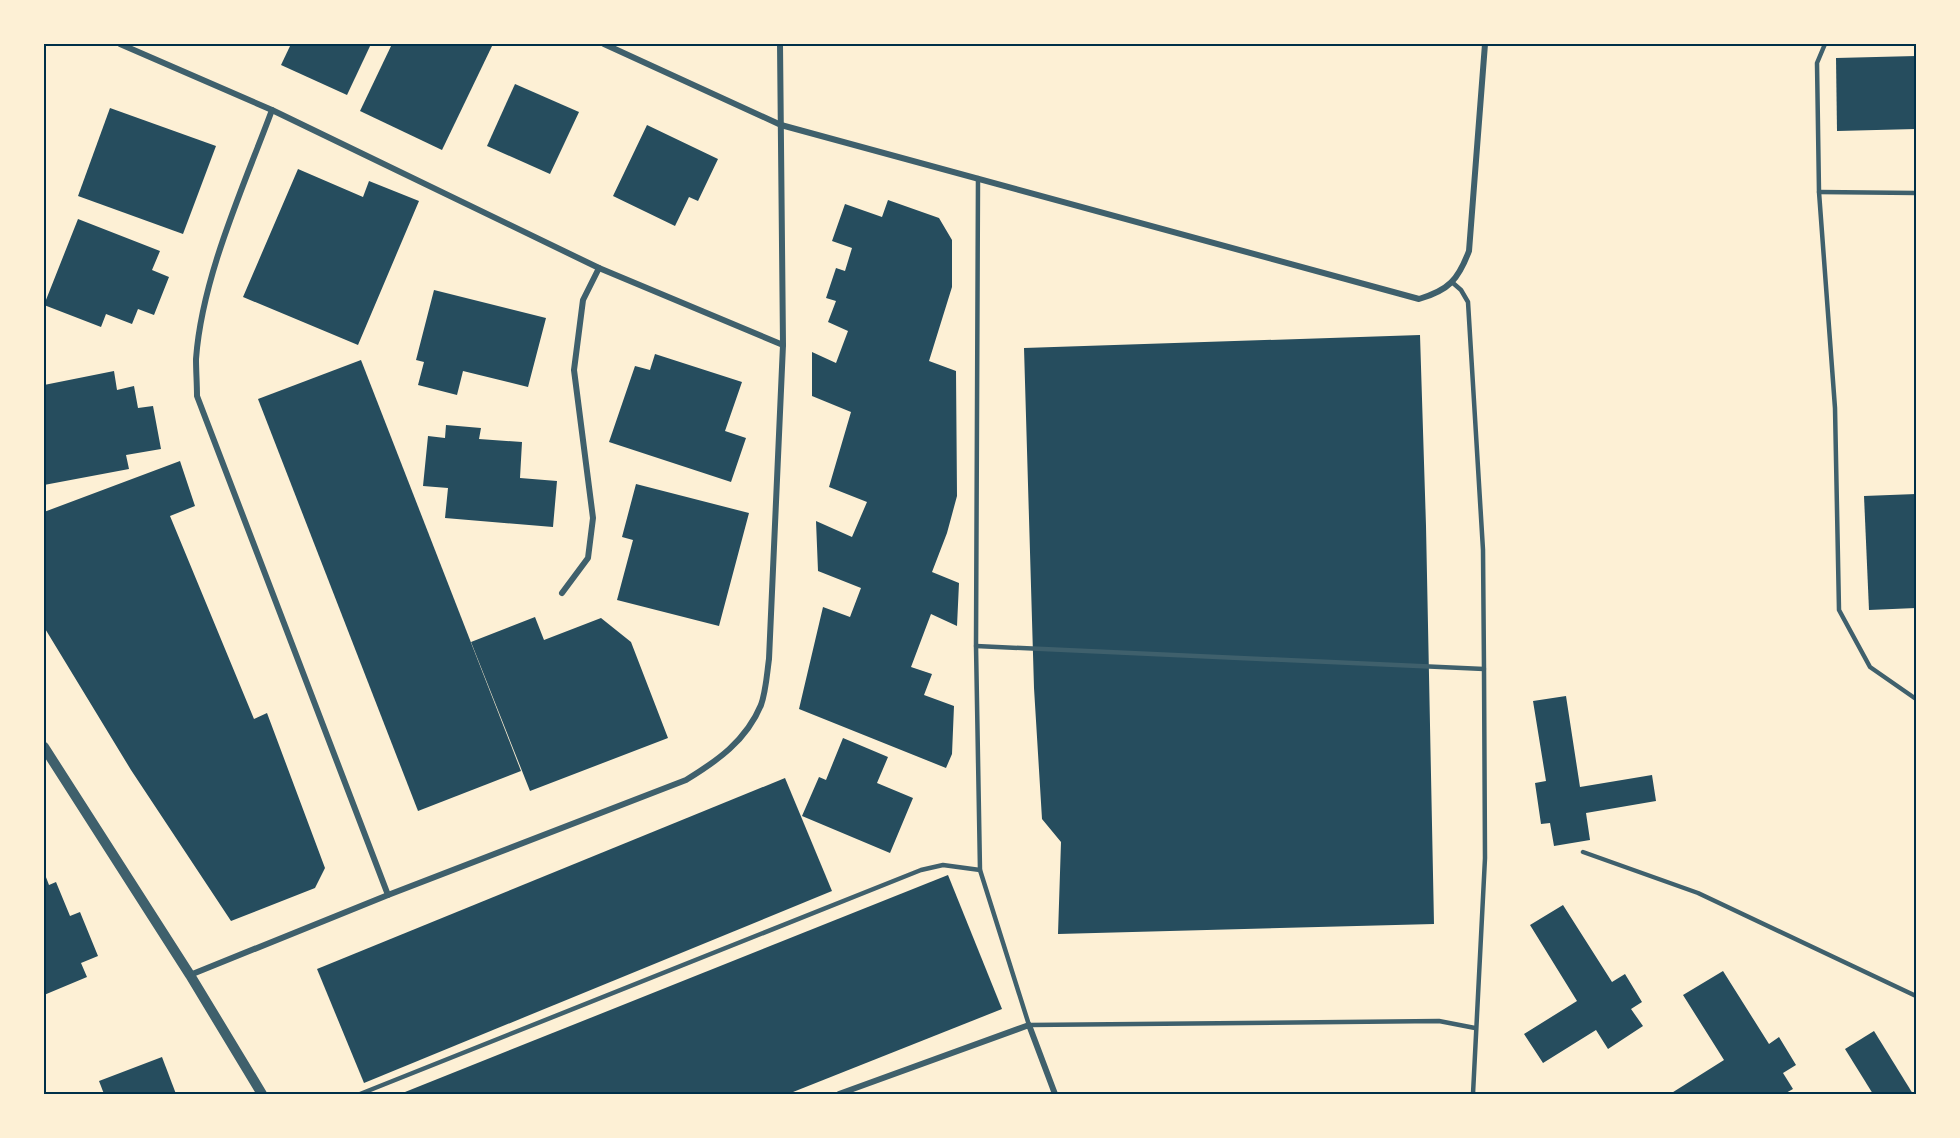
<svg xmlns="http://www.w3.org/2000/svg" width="1960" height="1138" font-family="'IBM Plex Sans',sans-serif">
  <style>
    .building { fill: #264d5e }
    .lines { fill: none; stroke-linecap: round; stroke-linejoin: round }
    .service { stroke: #3f606c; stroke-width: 4.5 }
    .minor { stroke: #3f606c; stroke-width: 6 }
    .tertiary { stroke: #3f606c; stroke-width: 10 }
    .neatline { fill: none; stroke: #003049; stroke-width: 2 }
  </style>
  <rect width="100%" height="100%" fill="#fdf0d5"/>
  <g class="building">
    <polygon points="291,44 371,44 347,95 281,65"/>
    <polygon points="392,44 493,44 442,150 360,111"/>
    <polygon points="1916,56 1916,129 1837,131 1836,58"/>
    <polygon points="515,84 579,112 550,174 487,146"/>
    <polygon points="110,108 216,146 183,234 78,196"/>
    <polygon points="647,125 718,159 698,201 689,197 675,226 613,196"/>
    <polygon points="298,169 363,197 369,181 419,201 358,345 243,297"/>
    <polygon points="888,200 939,218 952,240 952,287 929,361 956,371 957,496 947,533 932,572 959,583 957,626 931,614 911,667 932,674 924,695 954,706 952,754 946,768 799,709 823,607 850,617 861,588 818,571 816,521 852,537 867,502 829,487 851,412 812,396 812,352 836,363 848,331 828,322 836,301 826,298 836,268 845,271 852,248 832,241 845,204 882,217"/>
    <polygon points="78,219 160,251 152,270 169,277 154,315 138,309 132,324 106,314 101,327 44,305"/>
    <polygon points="434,290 546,318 528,387 463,371 457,395 418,385 424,362 416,360"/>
    <polygon points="1420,335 1426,526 1434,924 1058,934 1061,842 1042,819 1034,688 1024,348"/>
    <polygon points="655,354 742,382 725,431 746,438 731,482 609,442 635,366 650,370"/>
    <polygon points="361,360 521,771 418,811 258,399"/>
    <polygon points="114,371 117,390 134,386 138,408 153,406 161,449 126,455 129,469 44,485 44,385"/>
    <polygon points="446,425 481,428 479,439 522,442 520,478 557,481 553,527 445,518 448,488 423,486 428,436 445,438"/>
    <polygon points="180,461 195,506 170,516 254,719 267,713 325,868 315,888 231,921 131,770 44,627 44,512"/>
    <polygon points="636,484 749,513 719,626 617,600 633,540 622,537"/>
    <polygon points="1916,494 1916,608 1869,610 1864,496"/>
    <polygon points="535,617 544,640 601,618 631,642 668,738 530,791 471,642"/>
    <polygon points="1566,696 1580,787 1652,775 1656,801 1586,813 1590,840 1554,846 1550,823 1541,824 1535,783 1546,781 1533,701"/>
    <polygon points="843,738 888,757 877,783 913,798 890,853 802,816 819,777 826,780"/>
    <polygon points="785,778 832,891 364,1083 317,969"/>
    <polygon points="44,872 49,885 56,882 70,916 80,912 98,956 81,963 87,977 44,995"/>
    <polygon points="948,875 1002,1009 788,1094 406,1094 405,1092"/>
    <polygon points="1563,905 1612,982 1625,974 1642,1002 1631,1009 1643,1026 1608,1049 1596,1030 1543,1063 1524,1034 1577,1001 1530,925"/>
    <polygon points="1723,971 1769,1044 1779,1037 1796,1065 1783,1073 1793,1089 1784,1094 1752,1094 1751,1093 1749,1094 1670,1094 1724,1060 1683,995"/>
    <polygon points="1874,1031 1913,1094 1873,1094 1845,1049"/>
    <polygon points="162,1057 176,1094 104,1094 99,1081"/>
  </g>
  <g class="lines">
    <g class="service">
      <polyline points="1825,44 1817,63 1819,192 1835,408 1839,610 1870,667 1916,699"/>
      <polyline points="978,178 976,646 980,870 1029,1025 1439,1021 1475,1028"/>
      <polyline points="1819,192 1916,193"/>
      <polyline points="1453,283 1461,290 1468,302 1483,550 1484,669 1485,858 1473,1094"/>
      <polyline points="976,646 1484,669"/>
      <polyline points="1583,852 1698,893 1916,996"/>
      <polyline points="360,1094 921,870 943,865 980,870"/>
    </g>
    <g class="minor">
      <polyline points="120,44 272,110 599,268 783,345"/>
      <path d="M604 44 781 125 1419 299C1449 290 1458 280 1469 251L1485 44"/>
      <path d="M272 110C243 188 202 277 196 359 196 371 197 384 197 396L388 895"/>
      <polyline points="562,593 588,558 593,518 574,370 583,300 599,268"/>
      <path d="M190 975 388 895 686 780C717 761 746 741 761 705 766 691 767 673 769 659L783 345 780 44"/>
      <polyline points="839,1094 1029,1025 1055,1094"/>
    </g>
    <polyline class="tertiary" points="44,747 190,975 262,1094"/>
  </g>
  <rect width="1960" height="1138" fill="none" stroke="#fdf0d5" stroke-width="90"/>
  <rect x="45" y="45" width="1870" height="1048" class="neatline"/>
</svg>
